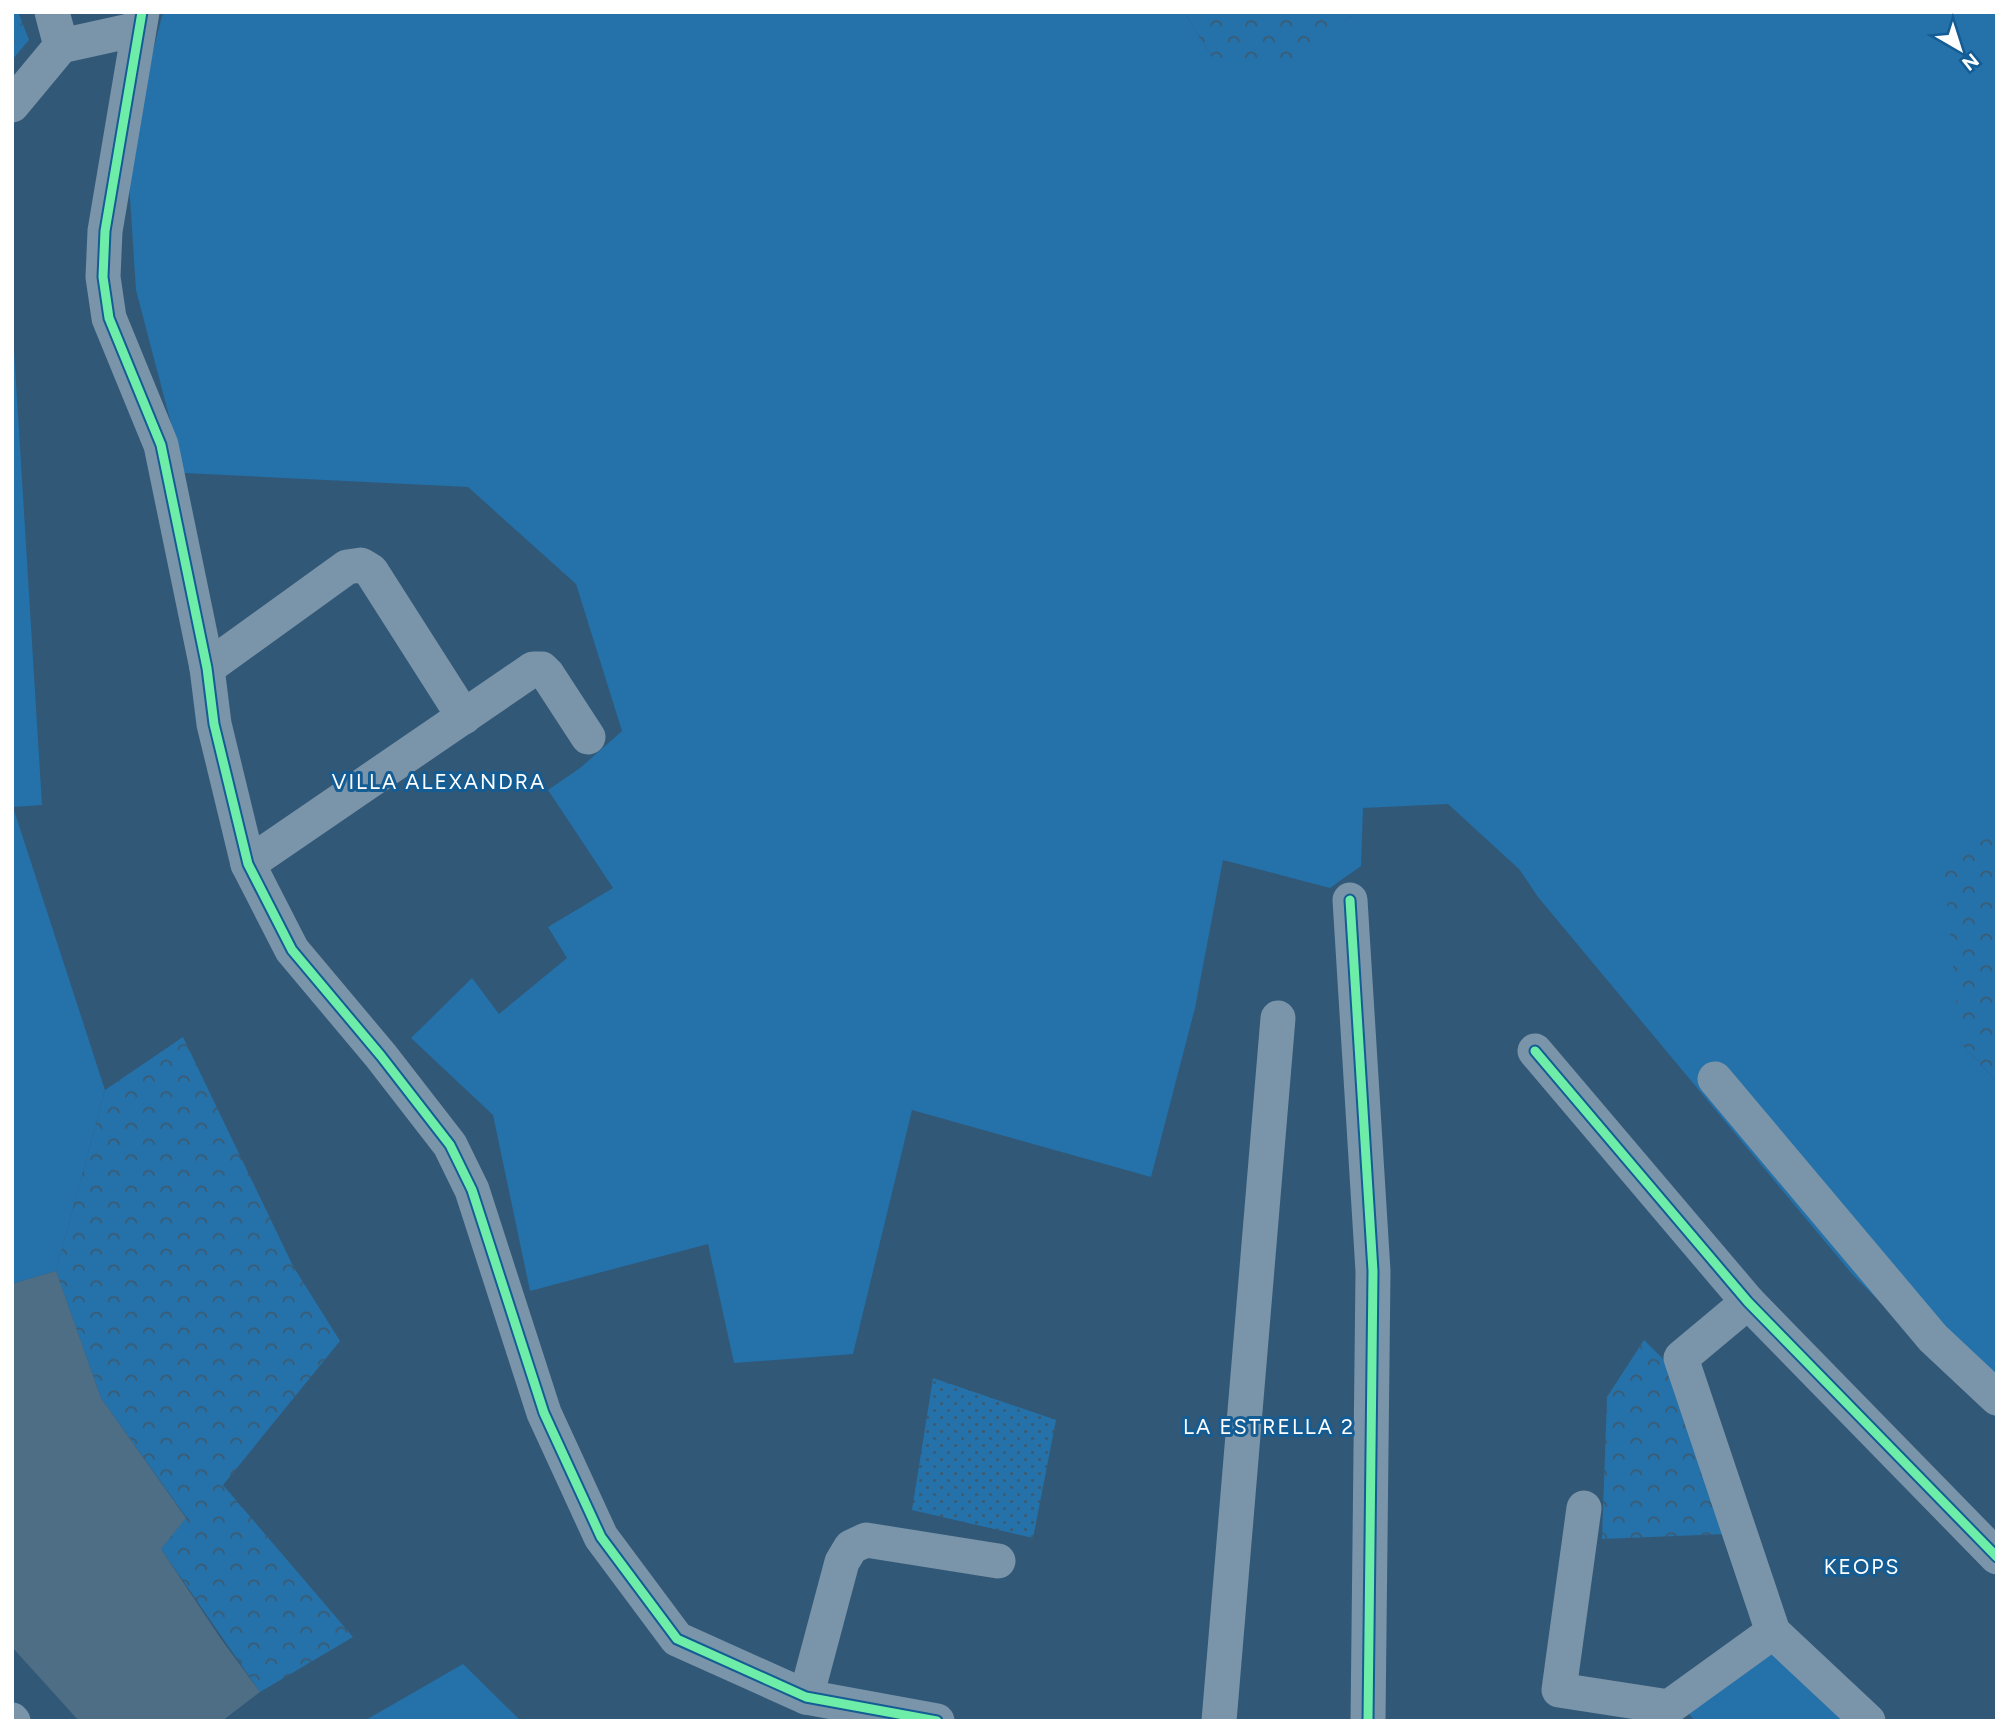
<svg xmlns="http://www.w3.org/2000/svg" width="2009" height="1733" font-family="Figtree,sans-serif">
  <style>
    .grass { fill: #2571a9 }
    .forest { fill: url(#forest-crowns) }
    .park { fill: url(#park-dots) }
    .building { fill: #4e6e86 }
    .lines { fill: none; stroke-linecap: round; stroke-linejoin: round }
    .minor { stroke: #7a94a9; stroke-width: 35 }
    .cycleway-casing { stroke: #145c94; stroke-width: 13 }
    .cycleway { stroke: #6deda7; stroke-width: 9 }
    .labels { text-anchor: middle; stroke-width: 6; stroke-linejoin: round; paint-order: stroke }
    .neighbourhood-label { font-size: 21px; letter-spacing: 2px; fill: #fff; stroke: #145c94 }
  </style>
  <defs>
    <pattern id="forest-crowns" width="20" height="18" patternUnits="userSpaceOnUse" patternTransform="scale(1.75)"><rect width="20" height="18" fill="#2571a9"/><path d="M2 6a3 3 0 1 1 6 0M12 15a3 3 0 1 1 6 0" fill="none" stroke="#3c5b71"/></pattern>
    <pattern id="park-dots" width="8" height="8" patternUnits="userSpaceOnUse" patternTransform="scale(1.75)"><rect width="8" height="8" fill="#2571a9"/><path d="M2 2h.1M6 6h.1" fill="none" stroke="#3c5b71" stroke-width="1.8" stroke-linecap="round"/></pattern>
  </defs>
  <rect width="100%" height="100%" fill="#315877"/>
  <g class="grass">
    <polygon points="163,12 1184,12 1214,60 1290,59 1357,12 1997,12 1997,848 1960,1042 1997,1082 1997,1419 1852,1274 1538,897 1519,869 1448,804 1363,808 1361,866 1330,888 1223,860 1195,1008 1151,1177 912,1110 853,1354 734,1363 708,1244 530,1291 493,1115 411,1038 472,978 499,1014 567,958 548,927 613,888 548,790 580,768 622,731 576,584 468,487 184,473 136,290 127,152"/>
    <polygon points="12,317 42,805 13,807 105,1090 56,1271 12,1284"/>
    <polygon points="1769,1649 1848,1721 1695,1721 1688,1713"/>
    <polygon points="463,1664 521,1721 364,1721"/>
  </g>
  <g class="forest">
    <polygon points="12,12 18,12 29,40 12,60"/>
    <polygon points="1184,12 1357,12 1290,60 1214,60"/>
    <polygon points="1997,834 1997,1082 1960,1042 1943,859"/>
    <polygon points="183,1037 293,1266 340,1341 223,1485 353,1637 260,1692 161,1549 186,1517 101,1398 56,1271 105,1090"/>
    <polygon points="1644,1340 1673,1369 1726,1534 1602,1539 1607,1397"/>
  </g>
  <polygon class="park" points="933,1378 1056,1420 1033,1538 912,1510"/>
  <polygon class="building" points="56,1271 101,1398 186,1518 161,1549 221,1639 260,1692 222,1721 79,1721 12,1647 12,1284"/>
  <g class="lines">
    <g class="minor">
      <polyline points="52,12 61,46"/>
      <polyline points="142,12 105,231 103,277 109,318 161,445 207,668 214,724 248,864 292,950 381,1056 450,1145 472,1190 544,1413 601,1537 677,1639 806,1697 937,1721"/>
      <polyline points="12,105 61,46 138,29"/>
      <polyline points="207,668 347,567 361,565 371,571 464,717"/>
      <polyline points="248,864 533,669 542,669 547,674 588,737"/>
      <polyline points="1350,900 1373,1271 1368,1721"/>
      <polyline points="1535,1051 1748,1302 1997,1557"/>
      <polyline points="1715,1079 1933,1338 1997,1398"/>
      <polyline points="1748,1302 1681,1358 1773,1632 1868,1721"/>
      <polyline points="1584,1508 1559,1690 1669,1707 1773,1632"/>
      <polyline points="806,1697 842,1562 851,1547 866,1540 998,1561"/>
      <polyline points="12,1720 13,1721"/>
      <polyline points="1219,1721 1278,1018"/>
    </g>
    <g class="cycleway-casing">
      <g id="cycleway">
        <polyline points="142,12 105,231 103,277 109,318 161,445 207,668 214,724 248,864 292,950 381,1056 450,1145 472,1190 544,1413 601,1537 677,1639 806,1697 937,1721"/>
        <polyline points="1350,900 1373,1271 1368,1721"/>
        <polyline points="1535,1051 1748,1302 1997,1557"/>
      </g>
    </g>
    <use href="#cycleway" class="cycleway"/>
  </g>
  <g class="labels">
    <g class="neighbourhood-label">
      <text x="439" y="789">VILLA ALEXANDRA</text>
      <text x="1269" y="1434">LA ESTRELLA 2</text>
      <text x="1862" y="1574">KEOPS</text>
    </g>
  </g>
  <rect width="2009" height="1733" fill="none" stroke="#ffffff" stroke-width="28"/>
  <g transform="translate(1960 49) rotate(141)" stroke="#145c94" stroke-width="5" paint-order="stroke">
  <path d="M0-5L12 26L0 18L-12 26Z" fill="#ffffff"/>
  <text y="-10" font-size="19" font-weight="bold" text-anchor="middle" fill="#ffffff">N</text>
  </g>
</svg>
